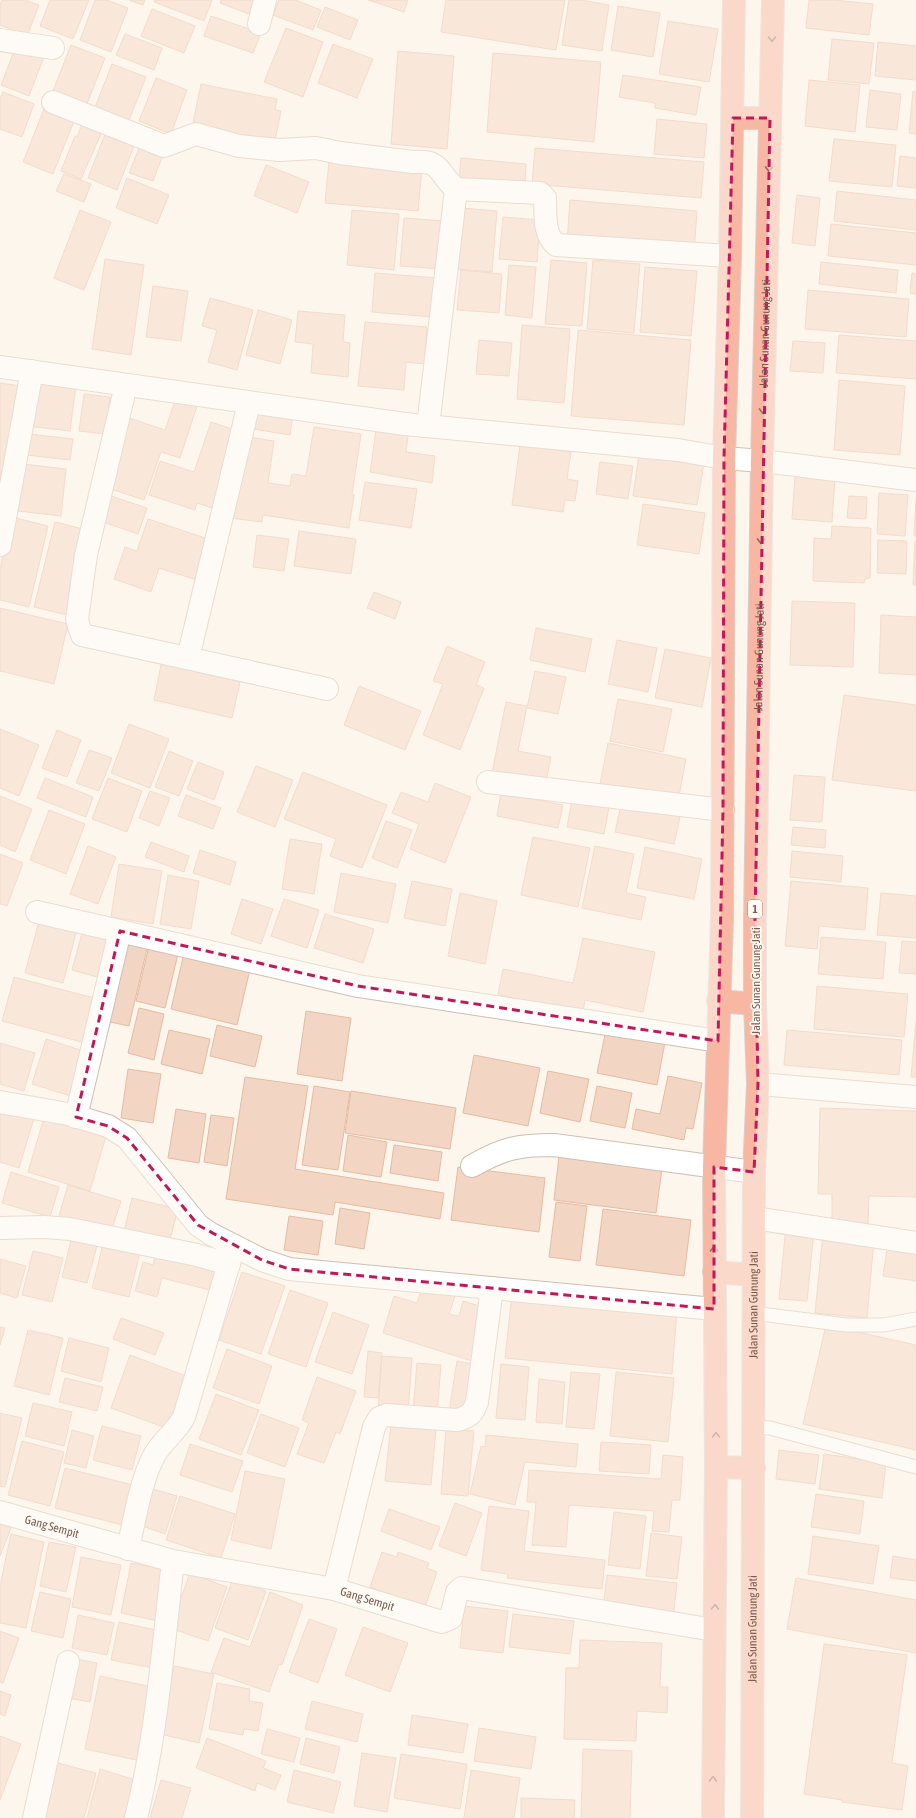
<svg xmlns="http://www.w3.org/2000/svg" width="916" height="1818" font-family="'Asap Condensed',sans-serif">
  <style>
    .building { fill: #f3d5c3; stroke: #e6bba3 }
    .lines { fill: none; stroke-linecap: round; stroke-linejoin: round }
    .lane-casing { stroke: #d1beb0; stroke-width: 15 }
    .street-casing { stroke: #d1beb0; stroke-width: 24 }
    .highway-casing { stroke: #dad1cd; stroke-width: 24 }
    .lane { stroke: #fff; stroke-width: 13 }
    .street { stroke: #fff; stroke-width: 22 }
    .highway { stroke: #f7b7a3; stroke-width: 22 }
    .oneway { stroke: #936e5e }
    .marked { fill: none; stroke: #c2185b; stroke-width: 3; stroke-dasharray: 8 5; stroke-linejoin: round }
    .labels { text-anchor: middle; stroke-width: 3.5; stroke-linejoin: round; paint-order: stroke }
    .shield { fill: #fffaf3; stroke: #a28b7f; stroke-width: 1 }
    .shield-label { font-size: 11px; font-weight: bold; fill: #7a5c4d }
    .street-label { font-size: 12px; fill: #7a5c4d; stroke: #fffaf3 }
  </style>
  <rect width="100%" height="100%" fill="#fdf6ec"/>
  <g class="building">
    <polygon points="2,0 25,0 39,5 27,36 0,25 0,4"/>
    <polygon points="50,0 89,0 73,39 40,26"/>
    <polygon points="95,0 107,0 128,8 111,52 80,40"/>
    <polygon points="129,0 145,0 143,5"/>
    <polygon points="155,0 212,0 204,21 154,2"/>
    <polygon points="221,0 260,0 254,16 220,3"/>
    <polygon points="279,0 295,0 321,10 313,30 273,15"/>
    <polygon points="368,0 408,0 404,12"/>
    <polygon points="446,0 565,0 556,50 441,32"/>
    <polygon points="569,0 581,0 609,5 602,51 562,45"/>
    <polygon points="809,0 834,0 873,4 869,35 806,28"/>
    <polygon points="618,6 660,13 653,57 611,50"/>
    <polygon points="325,7 358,20 350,40 317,27"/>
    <polygon points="152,9 195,26 184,53 141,36"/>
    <polygon points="211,16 261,33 253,53 204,36"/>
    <polygon points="668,21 718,29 709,82 659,74"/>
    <polygon points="286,28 323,42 303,97 264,82"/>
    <polygon points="125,34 162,48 154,70 116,55"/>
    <polygon points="832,39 874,43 869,84 828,80"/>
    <polygon points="878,42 916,46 916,80 875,76"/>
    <polygon points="333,44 373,59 357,98 318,83"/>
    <polygon points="71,45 105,58 85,109 51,96"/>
    <polygon points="16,46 44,57 29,96 1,85"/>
    <polygon points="398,51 454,56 447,149 391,144"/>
    <polygon points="493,53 601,62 594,142 487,132"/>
    <polygon points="112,64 146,77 128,123 94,110"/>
    <polygon points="623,75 701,87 696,115 655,108 655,103 619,97"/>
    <polygon points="156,78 187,90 171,134 139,121"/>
    <polygon points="809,80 860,85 855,132 805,126"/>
    <polygon points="201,84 277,99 275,110 281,111 274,145 192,128"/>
    <polygon points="870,90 901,94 897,130 866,127"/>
    <polygon points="913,91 916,92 916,134 909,133"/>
    <polygon points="3,92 34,104 22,137 0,129 0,99"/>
    <polygon points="46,104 76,116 53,174 23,162"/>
    <polygon points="84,119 104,127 81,179 61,171 75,136 77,137"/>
    <polygon points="657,119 707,124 704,158 654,154"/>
    <polygon points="107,129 136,141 117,190 88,178"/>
    <polygon points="834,139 896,145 892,187 829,181"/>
    <polygon points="140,146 163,155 153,181 129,173"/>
    <polygon points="535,148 704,162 701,198 532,184"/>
    <polygon points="900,156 916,158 916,188 897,186"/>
    <polygon points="461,158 526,164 525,186 459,180"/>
    <polygon points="329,160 422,168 418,211 325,203"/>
    <polygon points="266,165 309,182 297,213 254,196"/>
    <polygon points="64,174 91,184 84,202 56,191"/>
    <polygon points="127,178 169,195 157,224 116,208"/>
    <polygon points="837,191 916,200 916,230 834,221"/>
    <polygon points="797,195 820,198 815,246 792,243"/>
    <polygon points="570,200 697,211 694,253 567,242"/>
    <polygon points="462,208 497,211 492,272 457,269"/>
    <polygon points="80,210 111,222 84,290 54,278"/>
    <polygon points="352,210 399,214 394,270 347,265"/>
    <polygon points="503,217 540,220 537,262 499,259"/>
    <polygon points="404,218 444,221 441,269 400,266"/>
    <polygon points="831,224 916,233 916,265 828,256"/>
    <polygon points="105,259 144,265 131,355 92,349"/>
    <polygon points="551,260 587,263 582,326 545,324"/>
    <polygon points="593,260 640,264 634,333 587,329"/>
    <polygon points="821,262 898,270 896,293 819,284"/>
    <polygon points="509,265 536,267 532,318 505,315"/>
    <polygon points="645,267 697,271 691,336 640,332"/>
    <polygon points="461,270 502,274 499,313 457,310"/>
    <polygon points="375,273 437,278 433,317 372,312"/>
    <polygon points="912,273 916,274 916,294 910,293"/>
    <polygon points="153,286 188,291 181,341 146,337"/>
    <polygon points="808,290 909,299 906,337 805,329"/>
    <polygon points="210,298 253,310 237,370 208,362 217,330 202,326"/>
    <polygon points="258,310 292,320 280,364 246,355"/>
    <polygon points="298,311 345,315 343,342 350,343 348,377 311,373 313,344 295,342"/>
    <polygon points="365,322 427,327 425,364 406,362 404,390 358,386"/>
    <polygon points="522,325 570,329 564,403 517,399"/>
    <polygon points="578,330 691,340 684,425 571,416"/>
    <polygon points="839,335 916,341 916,379 836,373"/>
    <polygon points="479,340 512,343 509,376 476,374"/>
    <polygon points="793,341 825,343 823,373 790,371"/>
    <polygon points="33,380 76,385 70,431 28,426"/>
    <polygon points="839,380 905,386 900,455 834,450"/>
    <polygon points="0,383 21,386 0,493"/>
    <polygon points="84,394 110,397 106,434 79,431"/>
    <polygon points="176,398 197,406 180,458 161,452 144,500 102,486 126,417 165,430"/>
    <polygon points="251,409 293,415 290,435 247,428"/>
    <polygon points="211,422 241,432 215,509 197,503 195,510 149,495 160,461 194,472"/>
    <polygon points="377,424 409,428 406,452 435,456 432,483 370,472"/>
    <polygon points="314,427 361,434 352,495 354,495 349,528 263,515 262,522 230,518 242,436 274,441 268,483 290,486 292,474 306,476"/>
    <polygon points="29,434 73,439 70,460 26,455"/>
    <polygon points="520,445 571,452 567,479 578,481 575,501 565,500 563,512 512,505"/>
    <polygon points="639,454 704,463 697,505 633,496"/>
    <polygon points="600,462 633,466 628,499 596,494"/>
    <polygon points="23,464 66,469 61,516 18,511"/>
    <polygon points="795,476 835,479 832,522 792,519"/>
    <polygon points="365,482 417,489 411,528 359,520"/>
    <polygon points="879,493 908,495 905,536 877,534"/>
    <polygon points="105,494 147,508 138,534 97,520"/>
    <polygon points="849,496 867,497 866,519 847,518"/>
    <polygon points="916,500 916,536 914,536"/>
    <polygon points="643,504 705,513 699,554 637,545"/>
    <polygon points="12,517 48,526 29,607 0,600 0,569"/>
    <polygon points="148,519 214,541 200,581 159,568 151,592 114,579 125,547 137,551"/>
    <polygon points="55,522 87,530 67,615 34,607"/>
    <polygon points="832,526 871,528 870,578 865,579 864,583 813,581 814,538 831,539"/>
    <polygon points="299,531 356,539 351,574 294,566"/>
    <polygon points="257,535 289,539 284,571 253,567"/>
    <polygon points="878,540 907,541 906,574 877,573"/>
    <polygon points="915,541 916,541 916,585 913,585"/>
    <polygon points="374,592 401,602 395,619 367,608"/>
    <polygon points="792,601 855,603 853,667 790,665"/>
    <polygon points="0,608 68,624 54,684 0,671"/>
    <polygon points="881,615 916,617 916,675 879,673"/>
    <polygon points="536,628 592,639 585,672 530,660"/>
    <polygon points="617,640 657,648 648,692 608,684"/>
    <polygon points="447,646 485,662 476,685 484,688 460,750 423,735 443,684 433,681"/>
    <polygon points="665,649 711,658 702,707 655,698"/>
    <polygon points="163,655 242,673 232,718 154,700"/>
    <polygon points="535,671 566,677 558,714 527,708"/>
    <polygon points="359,686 421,711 405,750 344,725"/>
    <polygon points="844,695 916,705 916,791 832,780"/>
    <polygon points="618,699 672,709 663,752 610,741"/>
    <polygon points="506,702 527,706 518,751 551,757 546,781 492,773"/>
    <polygon points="129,724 169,739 150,788 111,773"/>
    <polygon points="0,729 39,745 19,796 0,788"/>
    <polygon points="57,730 81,740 67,777 42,768"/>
    <polygon points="608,743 686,759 678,801 599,789"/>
    <polygon points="89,750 112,758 99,791 76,783"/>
    <polygon points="169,751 193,761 179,796 155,787"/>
    <polygon points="198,762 224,772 214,800 187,789"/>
    <polygon points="256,766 293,780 275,827 237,812"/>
    <polygon points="303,772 387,805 362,868 330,856 336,839 284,819"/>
    <polygon points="794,775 825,777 822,822 790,820"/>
    <polygon points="45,778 93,797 86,817 37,798"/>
    <polygon points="108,778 142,791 127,832 92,819"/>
    <polygon points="435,783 471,797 445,863 410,849 419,824 392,813 401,792 428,802"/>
    <polygon points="150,791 170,798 159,826 139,818"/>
    <polygon points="501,793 563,805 558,828 497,816"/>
    <polygon points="186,795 221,808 213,829 178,816"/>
    <polygon points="0,796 32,809 15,852 0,845"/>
    <polygon points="572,800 609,807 604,834 567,827"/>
    <polygon points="621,805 680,817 674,844 615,832"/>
    <polygon points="49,810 85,824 66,874 30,860"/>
    <polygon points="386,821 412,830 397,868 372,858"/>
    <polygon points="793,827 826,830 825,848 791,845"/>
    <polygon points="533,837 590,848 578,907 521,895"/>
    <polygon points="290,839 322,844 314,894 282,889"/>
    <polygon points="151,842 189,856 184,872 145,857"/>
    <polygon points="88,846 116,857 98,904 70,894"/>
    <polygon points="595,846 634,854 626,893 646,897 641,920 582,908"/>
    <polygon points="645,847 702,859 694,899 637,888"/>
    <polygon points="200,850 236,862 230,885 193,873"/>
    <polygon points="792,851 843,856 841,882 790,877"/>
    <polygon points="0,854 23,863 7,906 0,904"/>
    <polygon points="119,864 162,871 153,924 111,917"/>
    <polygon points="341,873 396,884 388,923 334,912"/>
    <polygon points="168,875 199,881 191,929 160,924"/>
    <polygon points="412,881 452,889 445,926 404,918"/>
    <polygon points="791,881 868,888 865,930 819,926 817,949 785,946"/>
    <polygon points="460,893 497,901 485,964 448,956"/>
    <polygon points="881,893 916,896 916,938 877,935"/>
    <polygon points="242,899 273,909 261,944 231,934"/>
    <polygon points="284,899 319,910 307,948 271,936"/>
    <polygon points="41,914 78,925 63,983 25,973"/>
    <polygon points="325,914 374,929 363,963 314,948"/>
    <polygon points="82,933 110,941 101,978 72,970"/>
    <polygon points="121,937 148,944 129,1026 101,1020"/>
    <polygon points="821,937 886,942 883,979 818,974"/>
    <polygon points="583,938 655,952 643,1012 585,1000 583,1012 498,995 503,969 573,983"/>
    <polygon points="902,941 916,942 916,974 899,973"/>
    <polygon points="149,946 178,954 165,1008 136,1001"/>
    <polygon points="185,949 251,965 237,1025 171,1009"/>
    <polygon points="14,977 94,998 82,1042 2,1021"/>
    <polygon points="817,986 908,994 904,1037 814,1029"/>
    <polygon points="139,1008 164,1014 154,1060 128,1053"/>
    <polygon points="306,1011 351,1018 342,1081 297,1074"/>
    <polygon points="916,1021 916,1077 911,1077"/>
    <polygon points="217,1025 262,1036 255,1067 210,1056"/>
    <polygon points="169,1030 210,1039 202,1074 161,1064"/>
    <polygon points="606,1030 665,1042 657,1085 597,1073"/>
    <polygon points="787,1030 902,1040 899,1075 784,1065"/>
    <polygon points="46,1039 90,1053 77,1098 32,1084"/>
    <polygon points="0,1043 35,1053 24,1091 0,1084"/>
    <polygon points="474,1055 540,1068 528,1126 463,1113"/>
    <polygon points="128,1069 161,1074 153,1123 121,1118"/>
    <polygon points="548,1071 589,1079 580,1122 540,1113"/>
    <polygon points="668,1076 702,1083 693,1129 686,1128 684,1140 632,1129 636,1109 660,1114"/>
    <polygon points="245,1077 308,1086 295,1169 444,1193 440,1219 335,1202 333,1215 226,1199"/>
    <polygon points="314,1086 350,1092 338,1170 302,1165"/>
    <polygon points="597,1086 632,1093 625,1128 590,1121"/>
    <polygon points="351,1091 456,1108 450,1149 345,1133"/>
    <polygon points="0,1108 34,1118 19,1168 0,1162"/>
    <polygon points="820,1108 916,1111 916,1197 869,1196 868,1224 832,1223 832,1194 818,1194"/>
    <polygon points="176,1109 206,1114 199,1163 168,1158"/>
    <polygon points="46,1111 108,1129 90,1191 28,1172"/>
    <polygon points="211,1115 234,1118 227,1166 204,1162"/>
    <polygon points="348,1135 387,1142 381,1177 343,1171"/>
    <polygon points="394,1145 442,1152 438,1181 390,1173"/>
    <polygon points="560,1147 663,1161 656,1213 554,1200"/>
    <polygon points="458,1167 545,1178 539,1232 451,1220"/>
    <polygon points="11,1172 59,1187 50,1217 2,1203"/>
    <polygon points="68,1185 121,1201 110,1235 57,1222"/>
    <polygon points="132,1198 178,1209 169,1243 124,1232"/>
    <polygon points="556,1202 587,1206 580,1261 549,1257"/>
    <polygon points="340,1208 370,1213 364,1249 335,1244"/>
    <polygon points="603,1209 691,1220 684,1276 596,1265"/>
    <polygon points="289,1216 323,1221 318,1255 284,1250"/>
    <polygon points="786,1226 814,1230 807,1301 779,1299"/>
    <polygon points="73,1232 99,1238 87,1283 62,1277"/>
    <polygon points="823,1233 874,1239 867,1318 815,1313"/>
    <polygon points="888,1242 916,1247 916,1281 883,1276"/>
    <polygon points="103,1244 140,1253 129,1297 92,1288"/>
    <polygon points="33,1251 63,1258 52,1302 22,1295"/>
    <polygon points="156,1251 224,1267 218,1292 162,1278 157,1297 135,1291 143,1262 153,1265"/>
    <polygon points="0,1259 26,1266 17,1298 0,1293"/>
    <polygon points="242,1272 285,1286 261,1354 219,1340"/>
    <polygon points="424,1282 456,1293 449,1314 459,1316 463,1301 486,1308 475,1362 383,1333 394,1296 417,1303"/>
    <polygon points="290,1290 328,1303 306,1367 268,1354"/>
    <polygon points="512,1294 677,1310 672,1374 505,1358"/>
    <polygon points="333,1312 369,1325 352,1374 315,1362"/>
    <polygon points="121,1318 164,1333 155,1355 113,1339"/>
    <polygon points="826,1325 916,1345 916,1450 803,1424"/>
    <polygon points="0,1327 5,1328 0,1345"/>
    <polygon points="28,1330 63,1338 49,1395 14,1386"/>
    <polygon points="69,1338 109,1348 101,1382 61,1371"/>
    <polygon points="227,1349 272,1366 259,1404 213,1388"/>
    <polygon points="368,1351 382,1353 378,1398 364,1397"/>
    <polygon points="130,1355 191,1378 172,1430 111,1408"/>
    <polygon points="382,1356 412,1358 408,1413 378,1410"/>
    <polygon points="457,1361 478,1365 470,1412 449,1412"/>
    <polygon points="417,1363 441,1365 437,1414 413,1412"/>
    <polygon points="501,1364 529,1367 525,1420 496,1418"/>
    <polygon points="571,1372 600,1374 594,1429 566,1427"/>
    <polygon points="616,1372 674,1378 668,1442 610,1436"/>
    <polygon points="317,1377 356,1391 340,1434 336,1432 324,1463 297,1454 309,1423 302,1420"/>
    <polygon points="65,1378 103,1387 97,1411 59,1402"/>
    <polygon points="539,1379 565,1382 562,1424 536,1422"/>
    <polygon points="216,1394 259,1410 241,1455 199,1439"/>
    <polygon points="33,1403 72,1412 64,1446 25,1436"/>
    <polygon points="0,1413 22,1418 5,1487 0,1486"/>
    <polygon points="261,1414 299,1428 285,1467 247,1453"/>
    <polygon points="391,1424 436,1429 431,1485 385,1481"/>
    <polygon points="102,1426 141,1436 132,1470 93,1460"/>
    <polygon points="446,1429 474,1431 468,1496 441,1494"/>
    <polygon points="72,1430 94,1436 86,1468 64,1463"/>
    <polygon points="486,1435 578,1444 576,1467 525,1462 515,1505 470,1494 481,1446 485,1447"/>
    <polygon points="22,1441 64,1452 50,1506 8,1495"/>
    <polygon points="601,1442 651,1445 649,1474 599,1471"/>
    <polygon points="190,1444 243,1461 232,1492 180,1475"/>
    <polygon points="779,1450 819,1455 815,1484 776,1479"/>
    <polygon points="824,1454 886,1463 882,1498 819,1489"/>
    <polygon points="663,1455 683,1457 680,1500 672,1500 669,1532 652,1531 654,1511 569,1505 566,1547 532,1545 536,1502 527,1502 529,1470 661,1479"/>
    <polygon points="65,1468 133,1485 123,1525 55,1508"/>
    <polygon points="245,1471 285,1479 271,1549 231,1540"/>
    <polygon points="153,1489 177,1496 165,1534 142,1526"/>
    <polygon points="816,1494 864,1501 860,1534 811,1527"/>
    <polygon points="180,1496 235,1514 221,1558 166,1540"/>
    <polygon points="455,1503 482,1513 466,1556 439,1546"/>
    <polygon points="489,1506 529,1511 524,1551 605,1560 602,1589 507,1578 508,1574 481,1570"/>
    <polygon points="389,1509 440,1527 431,1550 381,1531"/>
    <polygon points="614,1512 646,1516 640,1569 608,1565"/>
    <polygon points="0,1524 11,1528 0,1556"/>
    <polygon points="651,1533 682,1537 677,1579 646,1576"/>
    <polygon points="11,1534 44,1542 26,1628 0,1623 0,1586"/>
    <polygon points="813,1536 879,1546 873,1584 808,1574"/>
    <polygon points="49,1542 76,1547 66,1592 40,1586"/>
    <polygon points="382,1552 397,1557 398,1552 429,1563 427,1568 437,1572 425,1607 370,1587"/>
    <polygon points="893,1556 916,1560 916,1581 890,1578"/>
    <polygon points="81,1557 121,1565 111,1615 72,1607"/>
    <polygon points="131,1563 168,1570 158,1621 121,1613"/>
    <polygon points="190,1573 227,1587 208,1641 170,1628"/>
    <polygon points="607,1575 677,1583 673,1618 603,1610"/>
    <polygon points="796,1578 916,1600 916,1653 787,1629"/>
    <polygon points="233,1579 266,1591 248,1640 215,1628"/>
    <polygon points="40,1592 71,1599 63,1638 31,1631"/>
    <polygon points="270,1592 303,1605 282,1665 279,1664 269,1692 211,1672 224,1638 250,1647"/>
    <polygon points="464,1606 508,1611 503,1653 460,1648"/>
    <polygon points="513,1614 574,1621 570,1654 509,1647"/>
    <polygon points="78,1615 114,1623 107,1655 72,1648"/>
    <polygon points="309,1619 337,1629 318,1683 289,1672"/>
    <polygon points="119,1622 160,1631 153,1668 111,1660"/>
    <polygon points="363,1627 408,1643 390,1692 345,1675"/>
    <polygon points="0,1631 19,1638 3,1683 0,1682"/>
    <polygon points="580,1640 662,1643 660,1687 668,1687 667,1713 637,1711 636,1741 564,1739 566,1668 579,1668"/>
    <polygon points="824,1644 907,1655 892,1763 908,1766 902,1810 842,1802 842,1800 804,1794"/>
    <polygon points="71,1658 97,1663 90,1702 63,1697"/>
    <polygon points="174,1666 214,1674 199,1743 160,1734"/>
    <polygon points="100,1676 157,1688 141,1761 85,1749"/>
    <polygon points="217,1683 250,1689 249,1701 263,1703 258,1731 244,1729 243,1735 209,1729"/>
    <polygon points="0,1691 11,1695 5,1716 0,1714"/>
    <polygon points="312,1701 363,1714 357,1742 305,1729"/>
    <polygon points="412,1715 468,1724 463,1753 408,1745"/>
    <polygon points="479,1728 536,1737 531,1769 474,1761"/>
    <polygon points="267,1729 300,1738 294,1762 261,1754"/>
    <polygon points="0,1736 21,1744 0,1800"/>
    <polygon points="207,1738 266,1761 263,1768 281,1775 275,1790 257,1783 255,1791 196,1768"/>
    <polygon points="306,1738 340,1747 334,1773 300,1764"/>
    <polygon points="583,1749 632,1751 630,1818 581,1818"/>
    <polygon points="362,1753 396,1758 387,1812 354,1806"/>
    <polygon points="401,1754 467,1764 460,1809 394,1798"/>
    <polygon points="54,1762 96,1773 84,1818 39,1818"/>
    <polygon points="100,1769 142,1782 132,1818 87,1818"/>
    <polygon points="294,1770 341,1782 333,1813 287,1802"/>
    <polygon points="471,1770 520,1778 514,1818 464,1818"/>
    <polygon points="161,1780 191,1788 182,1818 150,1818"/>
    <polygon points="521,1798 575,1800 574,1818 521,1818"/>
  </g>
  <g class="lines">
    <g class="lane-casing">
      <g id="lane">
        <polyline points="753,1313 846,1325 884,1325 916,1319"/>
        <polyline points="754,1427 770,1428 916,1467"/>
      </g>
    </g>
    <g class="street-casing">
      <g id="street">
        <polyline points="259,24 265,0"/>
        <polyline points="0,40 53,48"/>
        <path d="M53 102 164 146 196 134 239 146 279 150 316 148 340 153 413 162C443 160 437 173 456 189L540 193 545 198C546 215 543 233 556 245L730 256"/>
        <polyline points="0,367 405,424 678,450 724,458 762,461 916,480"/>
        <polyline points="126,385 86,555 77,619 79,627 82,635 327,689"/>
        <polyline points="428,426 456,189"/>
        <polyline points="0,545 32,371"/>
        <polyline points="188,658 249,403"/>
        <polyline points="488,782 723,810"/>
        <polyline points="37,912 358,986 718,1041"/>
        <polyline points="758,1084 916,1097"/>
        <polyline points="0,1102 68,1114 108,1126 127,1138 198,1225 211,1234 262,1260 289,1269 714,1309"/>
        <polyline points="76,1117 120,931"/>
        <path d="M472 1166C504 1148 518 1145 554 1145L754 1172"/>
        <polyline points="754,1218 916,1243"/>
        <polyline points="0,1228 44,1227 70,1229 197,1255 229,1264"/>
        <path id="s1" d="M0 1512 173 1561 334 1589 442 1622 451 1618 457 1592 462 1588 714 1630"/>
        <path d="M128 1549C134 1522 141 1479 154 1456 162 1441 176 1432 184 1417L234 1246"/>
        <path d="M334 1589 374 1427 379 1418 386 1415 457 1420C469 1417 473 1414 477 1402L492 1288"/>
        <polyline points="34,1818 68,1662"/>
        <path d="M136 1818C157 1734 163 1647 173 1561"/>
      </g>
    </g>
    <g class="highway-casing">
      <g id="highway">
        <polyline points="733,118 770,118"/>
        <polyline points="718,1001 755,1004"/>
        <polyline points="714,1272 753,1275"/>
        <polyline points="716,1467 754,1468"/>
        <polyline points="713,1818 716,1467 714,1167 722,919 724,458 730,256 734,0"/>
        <path id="s2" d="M752 1818 754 1172 758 1084 755 1004V919L762 461 773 0"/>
      </g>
    </g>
    <use href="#lane" class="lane"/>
    <use href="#street" class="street"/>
    <use href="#highway" class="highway"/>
  </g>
  <defs><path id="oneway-chevron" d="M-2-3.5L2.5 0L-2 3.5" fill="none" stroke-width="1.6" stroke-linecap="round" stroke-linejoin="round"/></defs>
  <g class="oneway">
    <use href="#oneway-chevron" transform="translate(772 39) rotate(91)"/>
    <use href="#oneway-chevron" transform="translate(769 169) rotate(91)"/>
    <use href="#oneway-chevron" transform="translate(763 411) rotate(91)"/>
    <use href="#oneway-chevron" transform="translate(761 541) rotate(91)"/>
    <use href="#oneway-chevron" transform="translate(714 1249) rotate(-90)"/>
    <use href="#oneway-chevron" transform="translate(716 1435) rotate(-91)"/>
    <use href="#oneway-chevron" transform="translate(715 1607) rotate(-89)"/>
    <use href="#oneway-chevron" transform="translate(713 1779) rotate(-89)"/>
  </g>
  <path d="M0 0H916V1818H0ZM733 118H770L755 919 758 1084 754 1172 714 1167V1309L289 1269 262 1260 198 1225 127 1138 108 1126 76 1117 120 931 358 986 718 1041 723 810 724 458Z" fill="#fdf6ec" fill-opacity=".55" fill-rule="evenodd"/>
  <path class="marked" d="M733 118H770L755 919 758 1084 754 1172 714 1167V1309L289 1269 262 1260 198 1225 127 1138 108 1126 76 1117 120 931 358 986 718 1041 723 810 724 458Z"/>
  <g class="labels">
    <rect class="shield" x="748" y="900" width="14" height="18" rx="3"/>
    <g class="shield-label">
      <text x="755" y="913">1</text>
    </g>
    <g class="street-label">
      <text dy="4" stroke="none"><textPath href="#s2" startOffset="1485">Jalan Sunan Gunung Jati</textPath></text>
      <text dy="4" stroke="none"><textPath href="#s2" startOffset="1161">Jalan Sunan Gunung Jati</textPath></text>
      <text transform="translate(756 981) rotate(-90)" y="4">Jalan Sunan Gunung Jati</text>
      <text dy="4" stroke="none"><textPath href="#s2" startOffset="513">Jalan Sunan Gunung Jati</textPath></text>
      <text dy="4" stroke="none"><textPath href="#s1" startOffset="54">Gang Sempit</textPath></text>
      <text dy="4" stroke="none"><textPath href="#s1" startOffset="378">Gang Sempit</textPath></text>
      <text dy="4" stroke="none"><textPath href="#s2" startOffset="189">Jalan Sunan Gunung Jati</textPath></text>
    </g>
  </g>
</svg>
